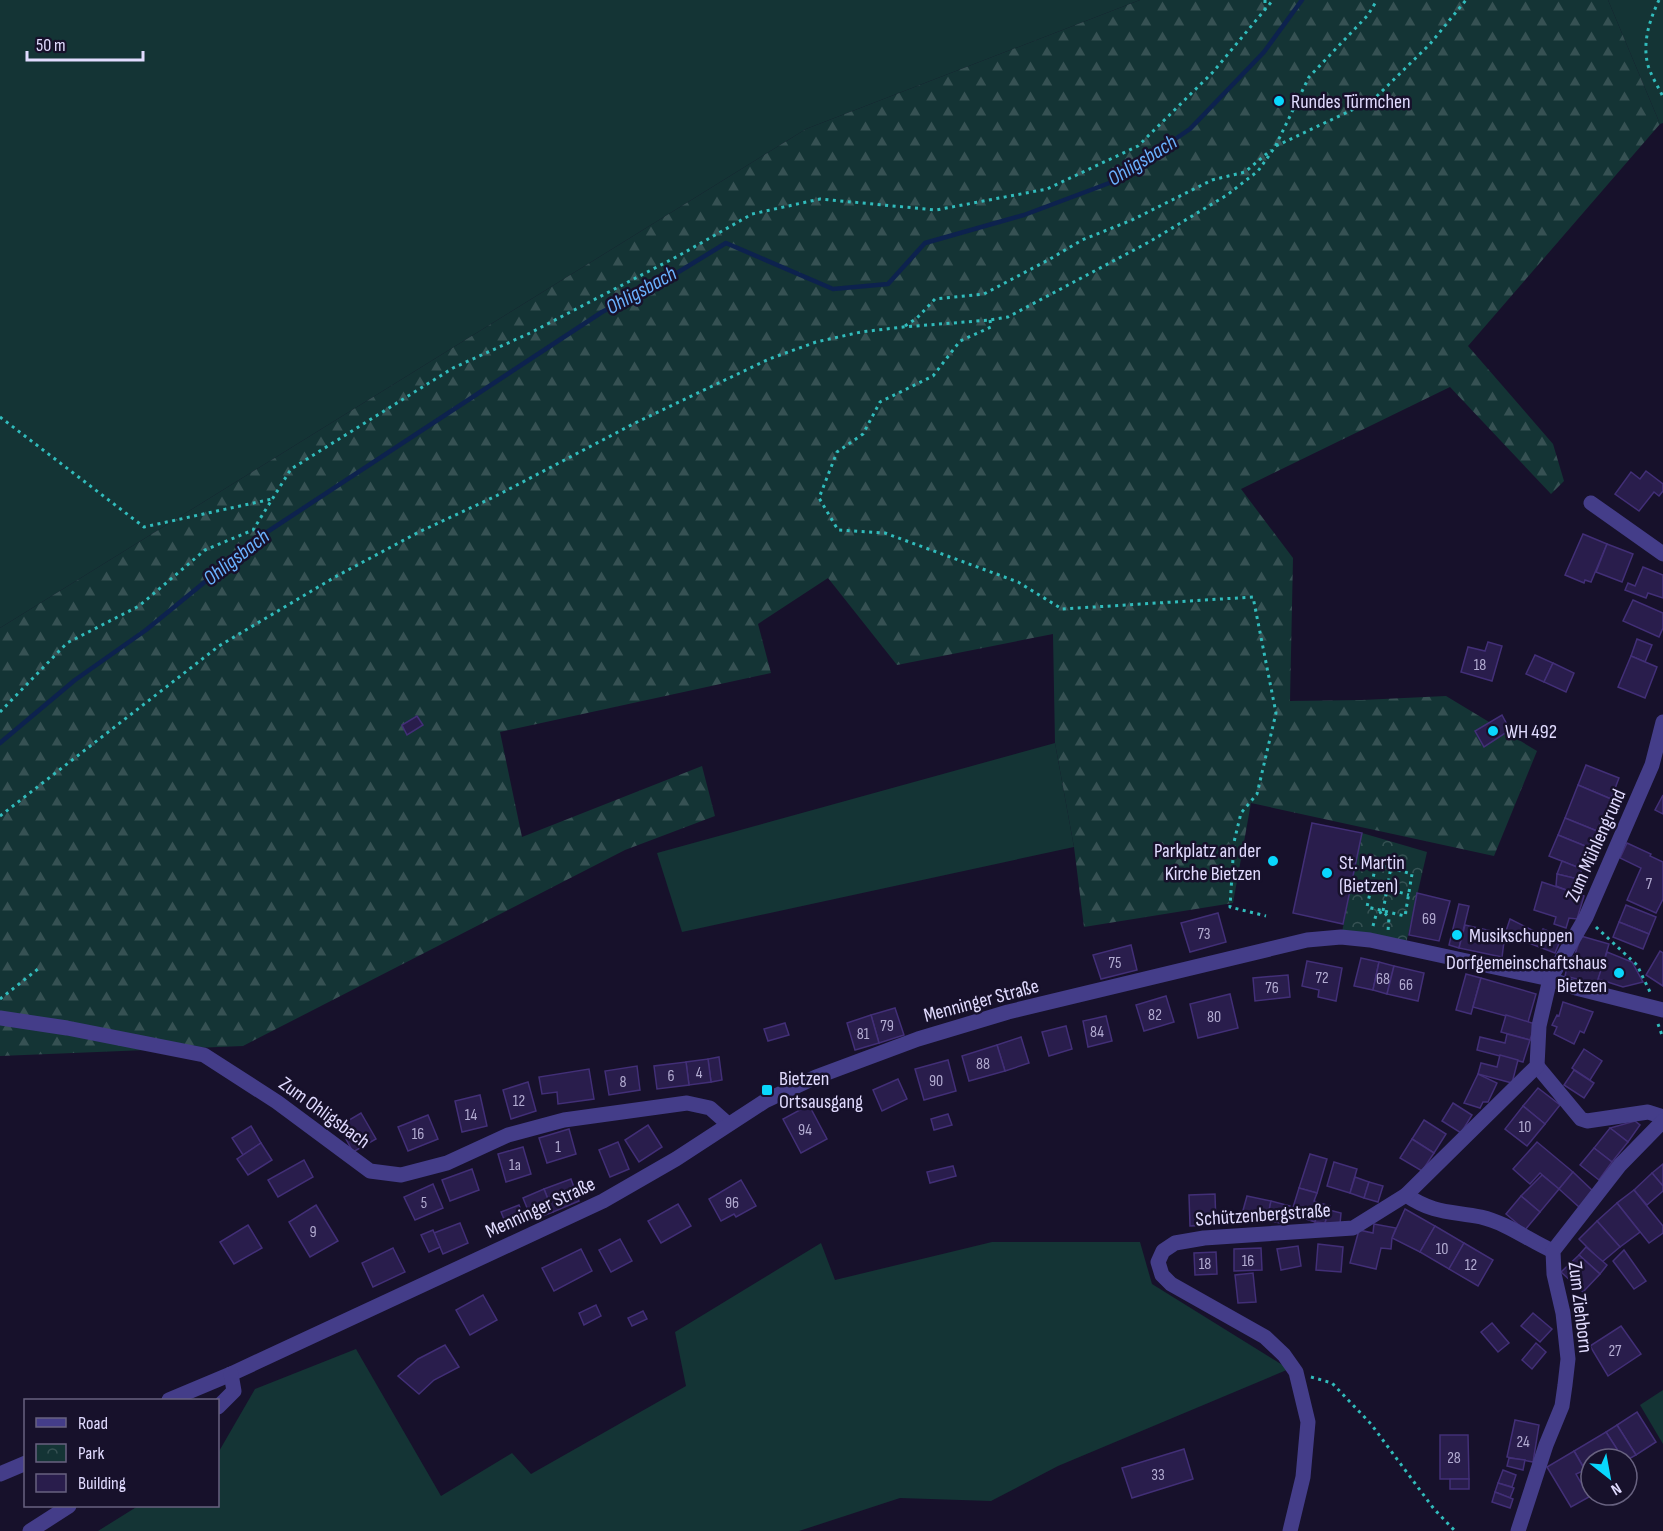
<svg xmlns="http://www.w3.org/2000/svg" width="1663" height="1531" font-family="'Sofia Sans Condensed',sans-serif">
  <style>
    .grass { fill: #143435 }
    .forest { fill: url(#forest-firs) }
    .park { fill: url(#park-crowns) }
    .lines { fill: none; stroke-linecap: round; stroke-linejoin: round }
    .stream { stroke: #0d224e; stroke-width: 4.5 }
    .building { fill: #291d4c; stroke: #422f77; stroke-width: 1.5 }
    .path { stroke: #31bcbc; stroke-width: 3; stroke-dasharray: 3 4.5; stroke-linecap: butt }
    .minor { stroke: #443d89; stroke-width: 15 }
    .poi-dot { fill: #09d7fd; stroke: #17112b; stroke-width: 2 }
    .labels { text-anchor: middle; stroke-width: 5; stroke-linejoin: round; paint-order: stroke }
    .number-label { font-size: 16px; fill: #b3acd2 }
    .poi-label { font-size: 20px; fill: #e1dbff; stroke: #17112b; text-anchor: start }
    .street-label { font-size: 20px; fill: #e1dbff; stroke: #17112b }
    .water-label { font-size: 21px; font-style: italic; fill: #6ab1fe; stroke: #17112b }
  </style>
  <defs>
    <pattern id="forest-firs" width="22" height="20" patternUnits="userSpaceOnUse" patternTransform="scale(1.5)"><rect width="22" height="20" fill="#143435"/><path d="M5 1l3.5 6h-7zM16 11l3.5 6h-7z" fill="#365153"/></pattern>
    <pattern id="park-crowns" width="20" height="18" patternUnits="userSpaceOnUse" patternTransform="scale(1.5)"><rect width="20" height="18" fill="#143435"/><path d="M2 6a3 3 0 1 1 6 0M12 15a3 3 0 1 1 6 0" fill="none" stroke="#365153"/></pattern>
  </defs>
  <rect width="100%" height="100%" fill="#17112b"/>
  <g class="grass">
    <polygon points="0,0 1140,0 806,129 0,628"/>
    <polygon points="1608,0 1663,0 1663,123 1660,124"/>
    <polygon points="1055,743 1074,847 682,932 657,853"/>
    <polygon points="992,1242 1140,1242 1152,1284 1289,1369 1058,1466 991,1501 900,1498 799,1531 98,1531 138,1506 218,1506 218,1453 255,1389 356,1349 441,1496 512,1453 531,1474 686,1386 675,1332 821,1243 835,1280"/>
    <polygon points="1663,1390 1663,1444 1640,1405"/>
  </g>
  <polygon class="forest" points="1140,0 1608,0 1660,124 1468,346 1553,444 1564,481 1551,494 1450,387 1241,489 1293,558 1290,701 1362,700 1446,696 1537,751 1494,856 1251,803 1233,903 1084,927 1074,847 1055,743 1053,634 897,665 828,578 758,624 771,673 500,732 522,837 702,766 715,816 625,850 243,1046 0,1056 0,628 806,129"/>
  <polygon class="park" points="1362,833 1427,852 1405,948 1341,937"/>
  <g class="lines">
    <polyline class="stream" points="0,743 75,680 146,630 261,536 602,312 667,279 726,243 833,289 888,284 925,243 1024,215 1112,182 1190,129 1264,52 1302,0"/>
  </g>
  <g class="building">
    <polygon points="1646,471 1663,484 1663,491 1659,496 1654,492 1639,511 1615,494 1631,472 1640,479"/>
    <polygon points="1583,534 1607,544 1591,582 1585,580 1584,583 1565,575"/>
    <polygon points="1607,544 1633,554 1622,582 1596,572"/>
    <polygon points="1643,567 1663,575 1663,598 1648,593 1646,598 1625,590 1628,583 1635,586"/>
    <polygon points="1633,600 1663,613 1663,628 1659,637 1623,621"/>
    <polygon points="1637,639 1652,645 1645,662 1631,656"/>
    <polygon points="1488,642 1502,646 1492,681 1461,672 1468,647 1485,651"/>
    <polygon points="1535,655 1553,663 1544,682 1526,674"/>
    <polygon points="1631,656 1657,667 1645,698 1618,687"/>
    <polygon points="1553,663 1574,673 1566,692 1544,682"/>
    <polygon points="1502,715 1510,730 1484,747 1475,731"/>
    <polygon points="417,716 423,725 407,735 402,725"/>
    <polygon points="1586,765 1619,778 1611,799 1578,785"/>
    <polygon points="1578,785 1611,799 1597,831 1565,818"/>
    <polygon points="1663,795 1663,814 1655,810"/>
    <polygon points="1565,818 1597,831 1590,848 1558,835"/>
    <polygon points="1312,823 1362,833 1343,924 1293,913"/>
    <polygon points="1558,835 1590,848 1582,869 1549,856"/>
    <polygon points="1627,843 1651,854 1650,856 1663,862 1663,899 1656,913 1627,900 1641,868 1620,858"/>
    <polygon points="1562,861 1582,869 1578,879 1557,874"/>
    <polygon points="1557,874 1578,879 1574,893 1556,886"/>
    <polygon points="1542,882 1584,896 1577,919 1569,918 1566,928 1554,924 1556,917 1534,910"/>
    <polygon points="1417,893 1450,901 1439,941 1409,935"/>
    <polygon points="1459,904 1469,906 1459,948 1449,945"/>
    <polygon points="1626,905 1656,917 1649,934 1619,922"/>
    <polygon points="1218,913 1226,942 1190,952 1181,923"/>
    <polygon points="1510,919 1540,934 1543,929 1553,933 1551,938 1560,941 1555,953 1505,934"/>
    <polygon points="1619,922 1649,934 1643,949 1613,937"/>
    <polygon points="1465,925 1505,934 1502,957 1459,948"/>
    <polygon points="1581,936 1609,944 1597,984 1565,976 1569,958 1574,957"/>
    <polygon points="1131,945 1137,970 1101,979 1093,955"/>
    <polygon points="1660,951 1663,953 1663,986 1646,975"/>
    <polygon points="1607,952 1632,962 1643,982 1623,987 1598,979"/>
    <polygon points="1361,958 1379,962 1373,990 1354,986"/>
    <polygon points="1307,961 1342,968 1336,1001 1318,997 1319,990 1302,986"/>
    <polygon points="1379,962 1394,966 1387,994 1373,990"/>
    <polygon points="1394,966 1424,973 1418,1001 1387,994"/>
    <polygon points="1466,974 1481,978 1471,1014 1456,1010"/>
    <polygon points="1288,975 1290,997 1255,1001 1253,978"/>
    <polygon points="1481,978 1536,994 1528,1022 1473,1007"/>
    <polygon points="1230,994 1238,1028 1198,1038 1190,1004"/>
    <polygon points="1166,996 1174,1022 1144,1031 1136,1005"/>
    <polygon points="1563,1002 1593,1012 1584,1033 1580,1031 1574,1044 1554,1034 1557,1027 1552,1025 1557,1015 1559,1016"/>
    <polygon points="895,1008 904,1035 879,1043 871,1015"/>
    <polygon points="871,1015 879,1043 855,1050 847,1023"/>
    <polygon points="1506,1015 1535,1024 1530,1040 1501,1032"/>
    <polygon points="1106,1016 1112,1041 1088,1047 1083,1021"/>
    <polygon points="785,1023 789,1035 768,1041 764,1029"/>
    <polygon points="1066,1026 1072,1049 1049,1056 1042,1032"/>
    <polygon points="1507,1034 1530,1040 1523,1062 1477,1050 1480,1037 1505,1043"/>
    <polygon points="1021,1037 1029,1063 1005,1071 997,1045"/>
    <polygon points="997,1045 1005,1071 969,1081 962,1056"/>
    <polygon points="1584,1049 1602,1061 1590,1080 1572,1068"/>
    <polygon points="1500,1055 1518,1060 1512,1083 1478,1074 1481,1063 1497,1067"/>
    <polygon points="719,1057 722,1080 711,1082 708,1059"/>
    <polygon points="708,1059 711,1082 689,1085 686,1062"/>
    <polygon points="948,1060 956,1091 924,1100 915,1069"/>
    <polygon points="686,1062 689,1085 657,1089 654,1066"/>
    <polygon points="637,1066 640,1090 609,1095 605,1071"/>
    <polygon points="589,1069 594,1099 558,1104 557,1092 542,1094 539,1077"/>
    <polygon points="1574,1070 1594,1083 1584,1098 1564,1085"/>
    <polygon points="1478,1074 1497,1083 1488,1102 1483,1102 1480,1108 1464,1103"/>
    <polygon points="898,1079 907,1099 882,1111 873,1090"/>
    <polygon points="528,1082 536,1111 511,1119 503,1090"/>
    <polygon points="1538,1088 1560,1105 1545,1124 1523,1106"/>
    <polygon points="480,1095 487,1126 462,1132 455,1101"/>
    <polygon points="1453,1103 1472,1115 1461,1133 1442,1121"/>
    <polygon points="809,1105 827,1139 801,1153 783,1119"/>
    <polygon points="1523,1106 1545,1124 1527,1146 1505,1129"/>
    <polygon points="361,1113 376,1139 353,1152 339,1126"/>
    <polygon points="948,1114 952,1125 934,1130 931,1119"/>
    <polygon points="428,1115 438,1139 408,1151 398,1127"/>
    <polygon points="1424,1120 1446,1134 1434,1153 1412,1139"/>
    <polygon points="1635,1121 1640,1125 1628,1142 1610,1128"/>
    <polygon points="648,1125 662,1147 639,1162 625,1140"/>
    <polygon points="251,1126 261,1143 243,1155 232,1138"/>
    <polygon points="1610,1128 1628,1142 1612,1162 1594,1148"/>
    <polygon points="569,1129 576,1154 547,1163 539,1138"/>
    <polygon points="1412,1139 1434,1153 1422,1171 1400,1158"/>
    <polygon points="618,1142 629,1169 610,1177 599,1150"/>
    <polygon points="1537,1142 1573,1172 1559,1189 1540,1173 1530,1184 1513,1169"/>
    <polygon points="261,1143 272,1160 248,1175 237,1159"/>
    <polygon points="523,1147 531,1174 506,1182 498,1154"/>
    <polygon points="1594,1148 1612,1162 1599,1180 1580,1165"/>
    <polygon points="1310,1154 1327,1159 1317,1193 1299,1188"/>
    <polygon points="304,1160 313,1177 278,1197 268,1180"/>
    <polygon points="1334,1162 1357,1169 1350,1193 1327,1186"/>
    <polygon points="1663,1164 1663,1186 1652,1173"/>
    <polygon points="953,1166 956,1176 930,1183 927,1172"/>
    <polygon points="472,1169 479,1190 450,1201 442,1180"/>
    <polygon points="1573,1172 1594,1192 1579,1207 1559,1189"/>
    <polygon points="1652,1173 1663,1186 1663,1191 1647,1205 1634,1190"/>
    <polygon points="1542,1175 1559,1189 1540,1212 1521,1196"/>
    <polygon points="1355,1177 1369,1182 1364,1198 1350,1193"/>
    <polygon points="571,1179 579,1201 553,1212 544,1189"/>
    <polygon points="741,1180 756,1206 736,1217 734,1214 721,1221 709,1199"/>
    <polygon points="1369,1182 1383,1186 1378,1202 1364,1198"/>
    <polygon points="433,1184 443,1208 415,1220 404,1197"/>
    <polygon points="1299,1188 1317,1193 1314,1201 1320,1203 1315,1222 1291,1214"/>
    <polygon points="544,1189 553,1212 532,1220 523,1198"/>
    <polygon points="1634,1190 1663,1226 1663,1233 1649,1243 1617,1203"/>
    <polygon points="1215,1194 1216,1225 1190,1226 1189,1195"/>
    <polygon points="1247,1196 1271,1201 1267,1220 1242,1214"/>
    <polygon points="1521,1196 1540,1212 1525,1230 1506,1214"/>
    <polygon points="1271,1201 1290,1206 1285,1224 1267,1220"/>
    <polygon points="1320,1203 1330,1206 1325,1223 1315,1222"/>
    <polygon points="1617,1203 1640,1232 1620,1247 1597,1221"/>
    <polygon points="678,1204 691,1226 661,1243 648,1221"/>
    <polygon points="316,1205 338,1241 310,1257 289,1222"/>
    <polygon points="519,1205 524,1217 506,1224 501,1212"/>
    <polygon points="1405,1209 1435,1226 1420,1252 1392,1238"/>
    <polygon points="1329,1210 1341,1213 1340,1224 1325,1223"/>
    <polygon points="1597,1221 1620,1247 1602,1262 1579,1239"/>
    <polygon points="460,1223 468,1243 443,1254 434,1233"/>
    <polygon points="1374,1224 1396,1228 1392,1238 1391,1249 1381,1248 1376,1269 1350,1263 1359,1230 1373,1233"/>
    <polygon points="248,1225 262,1248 234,1264 220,1242"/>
    <polygon points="1435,1226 1464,1243 1449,1269 1420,1252"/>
    <polygon points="433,1230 440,1247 429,1252 421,1235"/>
    <polygon points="620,1239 632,1261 611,1272 599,1250"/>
    <polygon points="1464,1243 1493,1260 1478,1286 1449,1269"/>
    <polygon points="1318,1244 1343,1247 1341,1272 1316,1270"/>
    <polygon points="1298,1246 1301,1266 1281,1270 1277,1249"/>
    <polygon points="1586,1247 1607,1265 1600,1274 1579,1255"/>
    <polygon points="393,1248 405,1272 373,1287 362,1263"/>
    <polygon points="1261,1248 1262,1270 1234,1271 1234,1249"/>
    <polygon points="581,1249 592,1271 554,1291 542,1268"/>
    <polygon points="1624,1250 1646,1281 1634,1289 1613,1261"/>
    <polygon points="1216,1252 1217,1274 1195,1275 1194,1253"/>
    <polygon points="1579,1255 1600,1274 1583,1292 1561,1272"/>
    <polygon points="1253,1273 1256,1302 1238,1303 1235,1275"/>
    <polygon points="483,1295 497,1320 470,1335 456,1310"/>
    <polygon points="596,1305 601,1316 584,1325 579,1313"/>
    <polygon points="643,1311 647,1319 632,1326 628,1318"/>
    <polygon points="1533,1313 1552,1329 1540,1342 1521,1326"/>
    <polygon points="1492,1323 1509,1343 1498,1352 1481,1332"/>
    <polygon points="1621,1326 1641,1354 1608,1376 1590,1346"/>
    <polygon points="1536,1343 1546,1352 1532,1369 1522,1360"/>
    <polygon points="445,1345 459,1367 434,1380 419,1394 398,1376 418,1359"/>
    <polygon points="1637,1412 1656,1442 1636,1455 1617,1425"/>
    <polygon points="1515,1420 1539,1425 1533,1462 1507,1457"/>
    <polygon points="1617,1425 1636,1455 1627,1460 1623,1459 1606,1432"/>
    <polygon points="1606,1432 1617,1449 1602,1459 1591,1459 1591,1466 1585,1470 1574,1451"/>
    <polygon points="1440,1435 1468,1435 1469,1479 1440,1479"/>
    <polygon points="1184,1449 1193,1479 1132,1498 1122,1468"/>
    <polygon points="1574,1451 1585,1470 1576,1474 1589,1497 1571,1507 1547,1467"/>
    <polygon points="1509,1458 1525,1460 1523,1470 1507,1466"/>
    <polygon points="1503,1470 1516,1475 1512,1487 1498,1483"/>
    <rect x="1450" y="1479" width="19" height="10"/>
    <polygon points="1498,1483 1514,1488 1510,1498 1495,1492"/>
    <polygon points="1495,1492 1513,1499 1510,1508 1492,1502"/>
  </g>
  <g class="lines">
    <g class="path">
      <polyline points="1265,0 1265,9"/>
      <path d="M1659 0C1650 19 1643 40 1647 61 1649 73 1658 86 1663 97"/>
      <polyline points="1276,146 1373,100 1430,44 1466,0"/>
      <polyline points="990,320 991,327 960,341 933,376 880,402 863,434 837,452 819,498 838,530 885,533 1018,582 1062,609 1253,597 1276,713 1257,794 1241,813 1234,842 1230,907 1266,916"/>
      <polyline points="905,326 917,318 935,299 984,294 1050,259 1082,240 1132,220 1212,180 1245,172 1271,150"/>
      <polyline points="0,417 144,527 272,499"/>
      <polyline points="0,712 67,643 139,606 205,550 253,530 291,469 453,368 530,333 680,255 752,214 820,199 936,210 1047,189 1138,146 1213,72 1273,0"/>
      <polyline points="0,816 219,646 335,577 419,532 496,496 635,423 769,359 816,342 861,332 903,327 990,320 1008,317 1149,242 1227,195 1258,171 1275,147 1309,77 1368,15 1377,0"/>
      <polygon points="1376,864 1412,874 1405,916 1367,907"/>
      <polyline points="1371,884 1409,895"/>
      <polyline points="1383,911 1391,867"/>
      <polyline points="1373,926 1376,915 1383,911 1389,918 1388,931"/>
      <polyline points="1596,927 1637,965 1650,992"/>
      <polyline points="0,999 38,969"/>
      <polyline points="1658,1024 1663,1038"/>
      <polyline points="1311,1377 1332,1383 1371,1424 1434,1509 1455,1531"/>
    </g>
    <g class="minor">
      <polyline points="1591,503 1663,554"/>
      <polyline points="0,1018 67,1028 204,1055 277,1102 370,1171 401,1175 447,1163 508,1135 564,1120 687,1103 710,1108 728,1124"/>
      <polyline points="1537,1066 1581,1119 1587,1121 1648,1112 1663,1117"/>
      <path d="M1406 1195C1434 1214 1451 1211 1481 1217 1507 1223 1530 1241 1553 1251"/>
      <polyline points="169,1400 231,1374 603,1201 676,1159 765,1101 816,1077 918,1039 1008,1012 1307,940 1341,937 1370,940 1550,979 1576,988 1663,1010"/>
      <polyline points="218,1407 234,1391 231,1374"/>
      <polyline points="0,1474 26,1463"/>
      <polyline points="30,1531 69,1506"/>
      <polyline points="1290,1531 1303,1477 1308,1422 1296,1372 1284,1355 1265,1337 1171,1284 1162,1275 1158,1262 1163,1251 1175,1243 1204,1238 1353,1228 1406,1195 1537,1066 1539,1026 1550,979 1586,917 1652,765 1663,722"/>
      <polyline points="1518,1531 1546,1445 1562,1406 1565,1385 1568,1359 1563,1313 1554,1274 1553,1251 1620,1165 1663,1121"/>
    </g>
  </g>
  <g class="poi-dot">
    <circle cx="1279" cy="101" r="6"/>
    <circle cx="1493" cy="731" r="6"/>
    <circle cx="1273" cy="861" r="6"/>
    <circle cx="1327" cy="873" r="6"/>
    <circle cx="1457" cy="935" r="6"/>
    <circle cx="1619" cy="973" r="6"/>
    <rect x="761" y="1084" width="12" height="12" rx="3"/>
  </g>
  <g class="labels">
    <g class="number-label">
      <text x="1480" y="670">18</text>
      <text x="1649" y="889">7</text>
      <text x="1429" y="924">69</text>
      <text x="1204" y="939">73</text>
      <text x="1115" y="968">75</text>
      <text x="1322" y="983">72</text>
      <text x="1383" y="984">68</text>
      <text x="1406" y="990">66</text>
      <text x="1272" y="993">76</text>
      <text x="1155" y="1020">82</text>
      <text x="1214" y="1022">80</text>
      <text x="887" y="1031">79</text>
      <text x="1097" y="1037">84</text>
      <text x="863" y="1039">81</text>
      <text x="983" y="1069">88</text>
      <text x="699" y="1078">4</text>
      <text x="671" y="1081">6</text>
      <text x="936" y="1086">90</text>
      <text x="623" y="1087">8</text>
      <text x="519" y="1106">12</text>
      <text x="471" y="1120">14</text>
      <text x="1525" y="1132">10</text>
      <text x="805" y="1135">94</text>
      <text x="418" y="1139">16</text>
      <text x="558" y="1152">1</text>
      <text x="515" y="1170">1a</text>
      <text x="424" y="1208">5</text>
      <text x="732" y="1208">96</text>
      <text x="313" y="1237">9</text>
      <text x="1442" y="1254">10</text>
      <text x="1248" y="1266">16</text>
      <text x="1205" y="1269">18</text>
      <text x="1471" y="1270">12</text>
      <text x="1615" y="1356">27</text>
      <text x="1523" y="1447">24</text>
      <text x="1454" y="1463">28</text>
      <text x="1158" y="1480">33</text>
    </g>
    <g class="poi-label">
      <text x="1291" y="108">Rundes Türmchen</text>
      <text x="1505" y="738">WH 492</text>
      <text x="1261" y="857" text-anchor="end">Parkplatz an der<tspan x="1261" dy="23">Kirche Bietzen</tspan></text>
      <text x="1339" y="869">St. Martin<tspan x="1339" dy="23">(Bietzen)</tspan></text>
      <text x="1469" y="942">Musikschuppen</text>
      <text x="1607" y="969" text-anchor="end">Dorfgemeinschaftshaus<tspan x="1607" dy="23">Bietzen</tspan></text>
      <text x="779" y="1085">Bietzen<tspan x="779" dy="23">Ortsausgang</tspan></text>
    </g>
    <g class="street-label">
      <text transform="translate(1595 845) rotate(-66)" y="7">Zum Mühlengrund</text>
      <text transform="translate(981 1000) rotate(-15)" y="7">Menninger Straße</text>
      <text transform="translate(325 1112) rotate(36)" y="7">Zum Ohligsbach</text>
      <text transform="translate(540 1207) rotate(-25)" y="7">Menninger Straße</text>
      <text transform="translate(1263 1214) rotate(-4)" y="7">Schützenbergstraße</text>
      <text transform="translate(1581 1307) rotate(83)" y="7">Zum Ziehborn</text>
    </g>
    <g class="water-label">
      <text transform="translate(1142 160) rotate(-32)" y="7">Ohligsbach</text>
      <text transform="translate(641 290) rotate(-29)" y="7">Ohligsbach</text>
      <text transform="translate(236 557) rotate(-38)" y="7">Ohligsbach</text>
    </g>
  </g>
  <rect x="24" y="1399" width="195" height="108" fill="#17112b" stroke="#686280" stroke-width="1.5"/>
  <rect x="36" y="1418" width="30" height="9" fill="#443d89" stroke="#686280" stroke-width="1.5"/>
  <text x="78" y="1429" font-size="18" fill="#e1dbff">Road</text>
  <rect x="36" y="1444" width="30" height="18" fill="url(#park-crowns)" stroke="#686280" stroke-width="1.5"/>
  <text x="78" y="1459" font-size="18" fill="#e1dbff">Park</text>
  <rect x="36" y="1474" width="30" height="18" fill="#291d4c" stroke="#686280" stroke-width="1.5"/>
  <text x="78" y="1489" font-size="18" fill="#e1dbff">Building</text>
  <g transform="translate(1609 1477) rotate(149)"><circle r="28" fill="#17112b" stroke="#686280" stroke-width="1.5"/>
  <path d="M0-4.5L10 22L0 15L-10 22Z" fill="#09d7fd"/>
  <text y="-9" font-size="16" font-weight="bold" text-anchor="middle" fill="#e1dbff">N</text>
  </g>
  <path d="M27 51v9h116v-9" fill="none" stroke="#e1dbff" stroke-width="3"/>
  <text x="36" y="51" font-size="18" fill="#e1dbff" stroke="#17112b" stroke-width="4.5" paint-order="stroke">50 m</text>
</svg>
